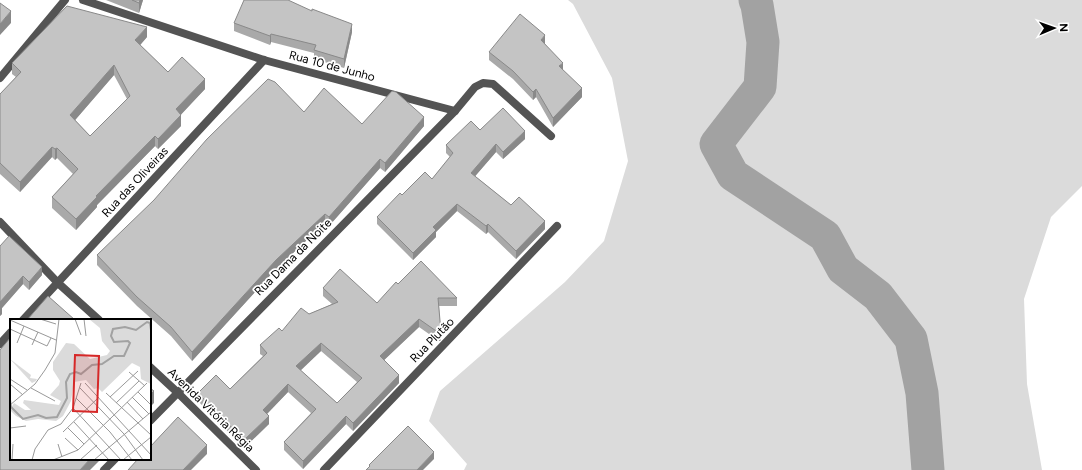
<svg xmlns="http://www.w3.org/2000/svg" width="1082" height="470" font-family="Figtree,sans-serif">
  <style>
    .green { fill: #dbdbdb }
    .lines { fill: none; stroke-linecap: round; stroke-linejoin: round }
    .river { stroke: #a2a2a2; stroke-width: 33 }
    .street { stroke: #545454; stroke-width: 8 }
    .wall { fill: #a9a9a9; fill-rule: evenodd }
    .shaded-wall { fill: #898989 }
    .building { fill: #c4c4c4; stroke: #898989; fill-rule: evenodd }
    .labels { text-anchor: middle; stroke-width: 3.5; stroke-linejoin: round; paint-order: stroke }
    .street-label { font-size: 12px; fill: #000; stroke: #fff }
    .inset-river { fill: none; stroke: #a2a2a2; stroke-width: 2 }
    .inset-road { fill: none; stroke: #999; stroke-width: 1 }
    .view { fill: #d62828; fill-opacity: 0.15; stroke: #d62828; stroke-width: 2 }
    .inset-edge { fill: none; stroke: #000; stroke-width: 2 }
  </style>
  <rect width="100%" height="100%" fill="#fff"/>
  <polygon class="green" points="568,0 1082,0 1082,186 1051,217 1024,299 1027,384 1042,470 464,470 467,464 429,421 440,391 565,282 604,241 628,161 612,78 573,4"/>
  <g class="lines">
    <polyline class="river" points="755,0 757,5 763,42 760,87 716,144 733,175 825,236 843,269 878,296 911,339 922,393 928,470"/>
    <g class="street">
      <polyline points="83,0 264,60 455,111"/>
      <polyline points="0,78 65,0"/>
      <polyline points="0,222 58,283 99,320"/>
      <polyline points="23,320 264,60"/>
      <polyline points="0,344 11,332"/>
      <polyline points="150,367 177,392 256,470"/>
      <polyline points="150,421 455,111 475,87 483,83 493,84 551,136"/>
      <polyline points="104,470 115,459"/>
      <polyline points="324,470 557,226"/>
    </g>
  </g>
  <g class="wall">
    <polygon points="106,0 143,0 139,13"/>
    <polygon points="234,23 352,32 344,68 314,59 314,53 271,42 270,45 234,31"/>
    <path d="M147 37 140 45 168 72 205 89 181 114V126L158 149 155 146 97 205V207L76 230 52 208V197L73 174 57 158 55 160 52 157 20 192 0 174V94L16 77 12 74V63ZM114 75 127 99 90 136 75 120Z"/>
    <polygon points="545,43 545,44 582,97 553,127 536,97 533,100 513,79 489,60 489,52"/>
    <polygon points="304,112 362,124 424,126 385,172 380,168 329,226 325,223 276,269 192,361 171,336 137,306 97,265 97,255"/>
    <polygon points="480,130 525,139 503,159 496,152 475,176 511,205 545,229 516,259 488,232 486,234 457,211 436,232 436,237 413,260 377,224 377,217 402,195 432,179 450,157 446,153 446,145"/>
    <polygon points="0,246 42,275 29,290 23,284 2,308 2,314 0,316"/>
    <path d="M398 284 457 298V306H439L441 340 439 341 419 327 384 360 399 383 353 431 346 424 303 469 284 450V442L311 413 288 392 267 414 269 424 244 448 198 401V393L230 389 263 356 260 354V345L282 331 309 314 332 304 323 296V288L377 303ZM321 351 357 382 337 403 300 370Z"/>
  </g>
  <g class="shaded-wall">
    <polygon points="140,0 143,0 139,13 139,3"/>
    <polygon points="11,11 11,23 0,35 0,24"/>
    <polygon points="352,24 352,32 344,68 344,59"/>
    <polygon points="147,27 147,37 135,51 135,40"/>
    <polygon points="271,34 271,42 270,45 270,36"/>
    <polygon points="545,35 545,43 541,48 541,40"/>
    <polygon points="563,63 563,71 559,66"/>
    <polygon points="114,65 114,75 70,126 70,115"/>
    <polygon points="205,79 205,89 176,120 176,109"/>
    <polygon points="582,88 582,97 553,127 553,118"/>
    <polygon points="536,89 536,97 533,100 533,92"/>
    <polygon points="181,115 181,126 158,149 158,139"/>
    <polygon points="424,117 424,126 385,172 385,163"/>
    <polygon points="525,131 525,139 503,159 503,152"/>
    <polygon points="155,136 155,146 97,205 97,207 76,230 76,219 96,196"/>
    <polygon points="496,144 496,152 471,181 471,173"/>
    <polygon points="52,147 52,157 20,192 20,182"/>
    <polygon points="57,148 57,158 55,160 55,149"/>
    <polygon points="380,159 380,168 329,226 329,217"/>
    <polygon points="457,204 457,211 436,232 436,237 413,260 413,253 433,227"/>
    <polygon points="325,214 325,223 276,269 192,361 192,352 276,260"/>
    <polygon points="545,221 545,229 516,259 516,251"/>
    <polygon points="488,224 488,232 486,234 486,226"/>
    <polygon points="42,267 42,275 29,290 29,282"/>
    <polygon points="23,276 23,284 2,308 2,314 0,316 0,302"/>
    <polygon points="419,319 419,327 380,364 380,356"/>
    <polygon points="441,332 441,340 439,341 439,333"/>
    <polygon points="321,343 321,351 296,375 296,366"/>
    <polygon points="399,375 399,383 353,431 353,423"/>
    <polygon points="288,384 288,392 263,418 263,410"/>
    <polygon points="154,391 154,403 150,407 150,395"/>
    <polygon points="269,416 269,424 244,448 244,440"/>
    <polygon points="346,416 346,424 303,469 303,461"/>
    <polygon points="207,445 207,454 191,470 183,470"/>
    <polygon points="434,452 434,459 423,470 417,470"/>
    <polygon points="90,459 101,459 90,470 80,470"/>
  </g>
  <g class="building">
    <polygon points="132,0 140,0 139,3"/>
    <polygon points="244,0 288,0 312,11 312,9 352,24 344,59 314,50 316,45 271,34 270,36 234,23"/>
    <polygon points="0,3 11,11 0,24"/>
    <path d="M67 6 147 27 135 40 168 72 182 57 205 79 176 109 181 115 158 139 155 136 96 196 97 197 76 219 52 197 78 169 57 148 55 149 52 147 20 182 0 163V94L21 72 12 63ZM114 65 130 96 90 136 70 115Z"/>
    <polygon points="520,14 545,35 541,40 563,63 559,66 582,88 553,118 536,89 533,92 513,71 489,52"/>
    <polygon points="268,79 275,82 304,112 324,88 362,124 392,91 396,92 424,117 385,163 380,159 329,217 325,214 276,260 192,352 171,327 137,297 97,255 154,200 207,139"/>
    <polygon points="503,108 525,131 503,152 496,144 471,173 511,205 519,197 545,221 516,251 488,224 486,226 457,204 433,227 436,230 413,253 377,217 400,193 402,195 425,172 432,179 453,153 446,145 471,121 480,130"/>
    <polygon points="9,236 42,267 29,282 23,276 0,302 0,246"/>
    <path d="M421 261 457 298H438L441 332 439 333 419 319 380 356 399 375 353 423 346 416 303 461 284 442 316 409 288 384 263 410 269 416 244 440 198 393 216 375 230 389 267 353 260 345 279 328 282 331 301 308 309 314 338 302 323 288 340 269 377 303 396 282 398 284ZM321 343 362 378 337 403 296 366Z"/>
    <polygon points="48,296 75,320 27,320"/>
    <polygon points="11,337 11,459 90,459 80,470 0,470 0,350"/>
    <polygon points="150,388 154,391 150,395"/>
    <polygon points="178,417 207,445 183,470 128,470 138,459 150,459 150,447"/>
    <polygon points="408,426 434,452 417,470 366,470 370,466 369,465"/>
  </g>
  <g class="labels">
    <g class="street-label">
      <text transform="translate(332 66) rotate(15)" y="4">Rua 10 de Junho</text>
      <text transform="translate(135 182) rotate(-47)" y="4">Rua das Oliveiras</text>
      <text transform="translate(293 257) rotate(-45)" y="4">Rua Dama da Noite</text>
      <text transform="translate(432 340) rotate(-46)" y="4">Rua Plutão</text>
      <text transform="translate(211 410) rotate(44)" y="4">Avenida Vitória Régia</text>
    </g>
  </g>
  <g transform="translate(10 319)">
    <rect width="141" height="141" fill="#fff"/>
    <path d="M79 0H141V65L131 60 130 48 122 44 92 73 88 69 84 70 76 61 64 63 61 82 53 97 46 102 28 100 16 102 6 97 0 91 4 84 15 91H21L13 84 14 81 49 86 51 82 40 76 49 66 50 62 43 51V43L56 24 64 25 80 40 97 36 100 32 92 22 90 9ZM0 40 21 56 20 59 27 60 26 62 22 64Z" fill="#dbdbdb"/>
    <path class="inset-river" d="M0 81 1 88 13 100 28 96 36 99 47 98 57 79 56 63 60 55 66 53 71 55 82 46 92 45 104 37H114L120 24 118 22 104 23 101 17 103 10 115 8 126 11 137 3 140 4 141 11"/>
    <path class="inset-road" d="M30 0 46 5M65 0 71 16M74 0 76 17M0 1 46 21M0 10 37 27 41 19M7 24 14 7M22 26 28 13M119 53 135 67M0 60 17 71M75 64 141 136M0 65 13 76M21 69 45 82M70 69 114 115 133 141M128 73 141 86M96 74 141 116M100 78 128 52M122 78 139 95M66 79 100 113 122 141M117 83 133 100M106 84 129 62M0 86 25 65 35 51 45 34 49 0M63 89 111 141M64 103 99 141M0 109 16 107M58 109 74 125M53 113 89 78M55 119 68 131M48 125 52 138M2 141 3 125M22 141 25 130 38 111 51 105 63 89 71 64M43 141 68 131 137 64M70 141 87 126M84 141 141 93M113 141 141 118"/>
    <path class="view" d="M65 36 89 37 87 93 63 92Z"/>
    <rect width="141" height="141" class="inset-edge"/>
  </g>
  <g transform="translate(1054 28) rotate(88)" stroke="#ffffff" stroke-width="3" paint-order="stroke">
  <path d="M0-3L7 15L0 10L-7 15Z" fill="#000000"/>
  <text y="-6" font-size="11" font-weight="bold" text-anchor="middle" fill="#000000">N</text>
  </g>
</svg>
